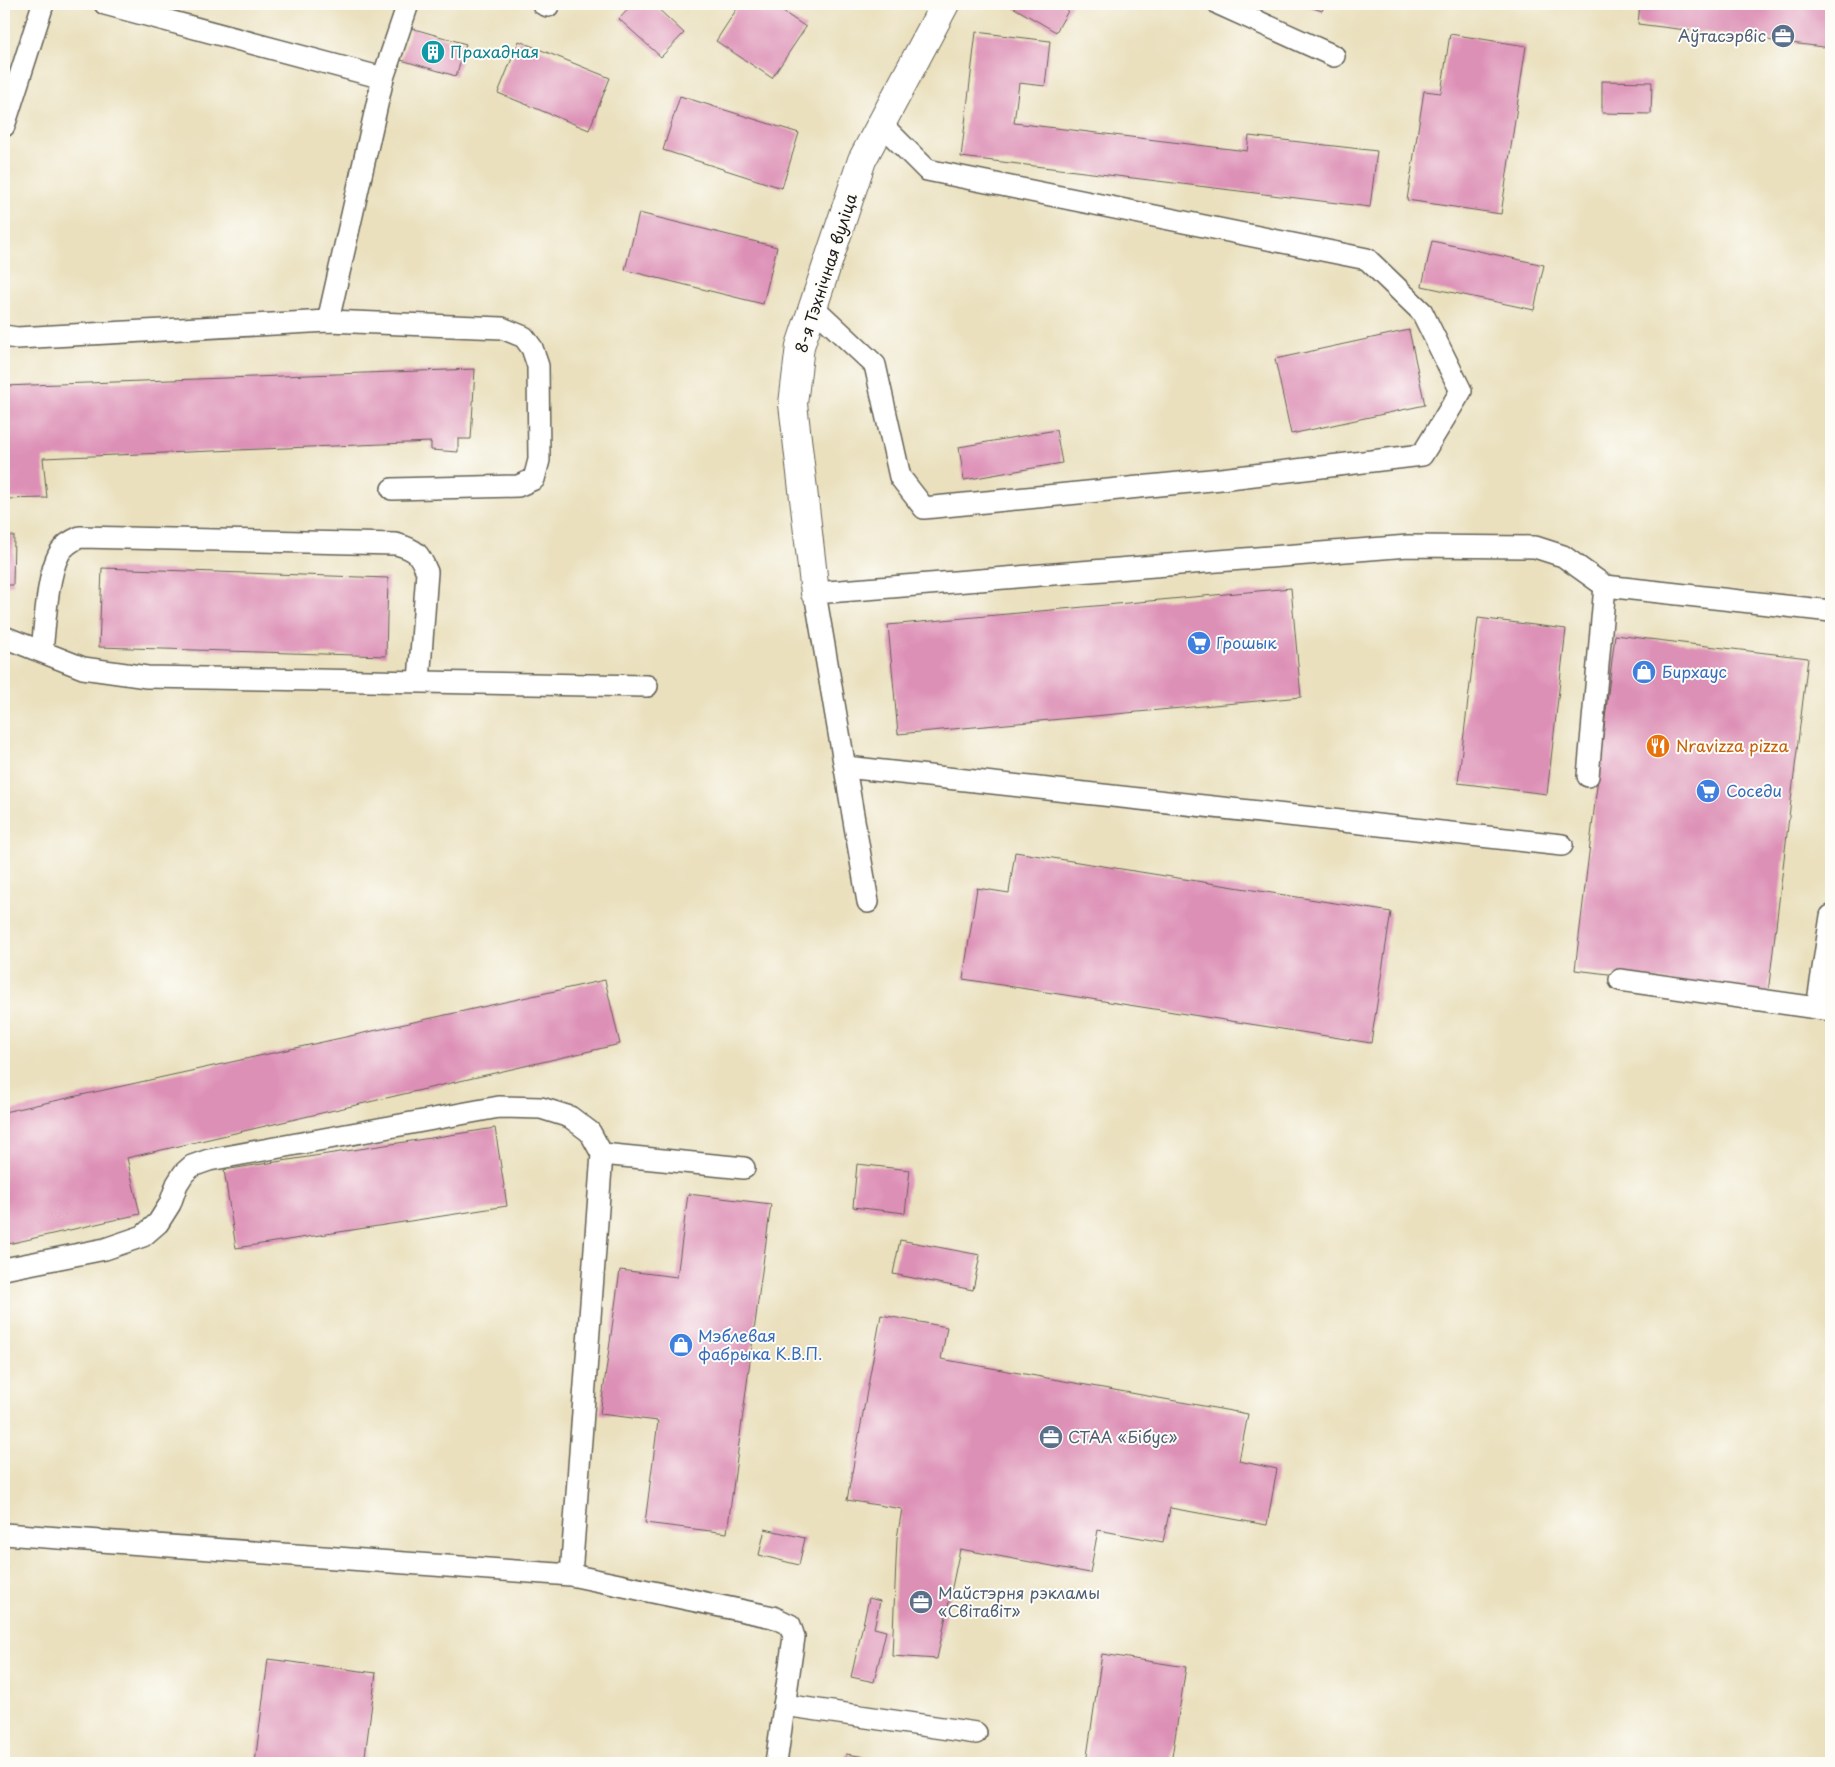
<svg xmlns="http://www.w3.org/2000/svg" width="1835" height="1767" font-family="'Playpen Sans',sans-serif">
  <style>
    .building { fill: #dd90b6 }
    .lines { fill: none; stroke-linecap: round; stroke-linejoin: round }
    .lane-casing { stroke: #646155; stroke-width: 24 }
    .street-casing { stroke: #646155; stroke-width: 30 }
    .lane { stroke: #fff; stroke-width: 21 }
    .street { stroke: #fff; stroke-width: 28 }
    .labels { text-anchor: middle; stroke-width: 4; stroke-linejoin: round; paint-order: stroke }
    .service-label { font-size: 16px; fill: #4e5e75; stroke: #fdfcf7; text-anchor: start }
    .culture-label { font-size: 16px; fill: #0d838f; stroke: #fdfcf7; text-anchor: start }
    .street-label { font-size: 16px; fill: #1c1c1c; stroke: #fdfcf7 }
    .shop-label { font-size: 16px; fill: #366cbe; stroke: #fdfcf7; text-anchor: start }
    .food-label { font-size: 16px; fill: #c56008; stroke: #fdfcf7; text-anchor: start }
  </style>
  <rect width="100%" height="100%" fill="#fdfcf7"/>
  <filter id="ink" filterUnits="userSpaceOnUse"><feTurbulence type="fractalNoise" baseFrequency=".02" numOctaves="2"/><feDisplacementMap in="SourceGraphic" scale="10" xChannelSelector="R" yChannelSelector="G"/><feConvolveMatrix kernelMatrix="1 2 1 2 8 2 1 2 1" color-interpolation-filters="sRGB"/></filter>
  <filter id="wash" filterUnits="userSpaceOnUse"><feTurbulence type="fractalNoise" baseFrequency=".0096" numOctaves="4" result="noise"/><feDisplacementMap in="SourceGraphic" scale="20" xChannelSelector="R" yChannelSelector="G"/><feGaussianBlur stdDeviation="1.12" result="paint"/><feColorMatrix in="noise" values="0 0 0 0 0 0 0 0 0 0 0 0 0 0 0 0 0 1.4 0 .05"/><feComposite in="paint" operator="in"/></filter>
  <g filter="url(#wash)">
    <rect width="100%" height="100%" fill="#eae0be"/>
    <g id="blocks">
      <g class="building">
        <polygon points="633,4 653,4 684,33 661,57 619,19"/>
        <polygon points="740,4 771,4 806,27 772,78 716,41"/>
        <polygon points="1012,4 1072,4 1056,32 1011,6"/>
        <polygon points="1301,4 1325,4 1322,11"/>
        <polygon points="1640,4 1831,4 1831,48 1638,24"/>
        <polygon points="411,28 466,44 456,76 401,60"/>
        <polygon points="976,32 1050,41 1045,86 1019,83 1014,123 1247,151 1249,136 1377,151 1370,207 961,157"/>
        <polygon points="1450,34 1526,46 1501,214 1407,200 1424,91 1441,93"/>
        <polygon points="519,41 610,78 589,130 498,93"/>
        <polygon points="1602,81 1652,82 1651,114 1602,113"/>
        <polygon points="680,96 799,133 782,188 663,150"/>
        <polygon points="639,213 777,247 763,304 625,270"/>
        <polygon points="1432,241 1544,265 1534,310 1422,286"/>
        <polygon points="1409,330 1425,405 1291,434 1275,359"/>
        <polygon points="475,369 471,439 458,439 458,452 431,450 431,442 43,458 47,498 4,499 4,386"/>
        <polygon points="1056,430 1062,463 964,480 959,447"/>
        <polygon points="4,536 14,536 13,585 4,585"/>
        <polygon points="102,568 388,578 386,656 99,647"/>
        <polygon points="1291,588 1301,697 898,734 888,625"/>
        <polygon points="1478,618 1566,629 1547,794 1458,783"/>
        <polygon points="1615,635 1808,658 1768,993 1575,970"/>
        <polygon points="1015,852 1391,912 1371,1043 963,979 977,888 1009,893"/>
        <polygon points="605,980 620,1044 127,1158 140,1214 4,1245 4,1112"/>
        <polygon points="495,1128 507,1206 236,1248 224,1170"/>
        <polygon points="857,1164 910,1170 905,1213 853,1207"/>
        <polygon points="688,1194 771,1204 727,1533 645,1523 658,1421 600,1414 620,1270 677,1277"/>
        <polygon points="900,1240 980,1255 973,1290 893,1274"/>
        <polygon points="881,1315 947,1327 941,1359 1248,1414 1239,1461 1277,1469 1267,1525 1170,1508 1163,1542 1098,1530 1090,1573 960,1549 937,1659 892,1656 897,1538 902,1509 847,1500"/>
        <polygon points="765,1529 805,1538 799,1565 759,1555"/>
        <polygon points="4,1568 7,1568 5,1617 4,1617"/>
        <polygon points="869,1598 880,1601 874,1628 886,1631 874,1682 851,1677"/>
        <polygon points="1102,1654 1186,1667 1171,1763 1086,1763"/>
        <polygon points="268,1659 376,1673 364,1763 255,1763"/>
        <polygon points="846,1754 899,1762 899,1763 845,1763"/>
      </g>
    </g>
  </g>
  <g filter="url(#ink)">
    <use href="#blocks" fill-opacity="0" stroke="#646155" stroke-width="1"/>
    <g class="lines">
      <g class="lane-casing">
        <g id="lane">
          <polyline points="105,4 383,78"/>
          <polyline points="543,4 548,6"/>
          <polyline points="1219,4 1334,56"/>
          <polyline points="4,126 43,4"/>
          <polyline points="813,307 875,365 900,477 924,508 1221,479 1422,455 1461,391 1422,312 1367,259 927,170 881,124"/>
          <polyline points="328,321 383,78 408,4"/>
          <polyline points="4,336 17,338 328,321 502,328 524,337 532,348 538,366 539,460 534,479 518,486 392,489"/>
          <polyline points="4,637 83,668 147,677 647,686"/>
          <path d="M42 651C45 625 47 576 59 554 64 545 71 541 80 537L396 544C417 550 419 553 427 572L419 681"/>
          <polyline points="846,767 1562,845"/>
          <polyline points="1588,776 1605,586"/>
          <polyline points="868,902 815,593 1408,546 1535,547 1563,556 1605,586 1831,611"/>
          <polyline points="1620,980 1831,1010"/>
          <polyline points="1817,1008 1831,916"/>
          <polyline points="602,1154 744,1168"/>
          <polyline points="4,1269 105,1249 143,1236 158,1223 170,1204 177,1184 184,1173 192,1166 209,1160 499,1107 541,1108 570,1117 590,1132 602,1154 571,1575"/>
          <polyline points="4,1534 571,1575 773,1617 790,1625 794,1637 776,1763"/>
          <polyline points="784,1705 976,1733"/>
        </g>
      </g>
      <g class="street-casing">
        <polyline id="street" points="815,593 793,404 800,346 862,160 945,4"/>
      </g>
      <use href="#lane" class="lane"/>
      <use href="#street" class="street"/>
    </g>
  </g>
  <defs>
    <g id="office-disc" transform="scale(1.25)"><circle r="9.5" fill="#5c6f8a" stroke="#fdfcf7"/><path d="M-6-3h4V-5.5h4V-3h4V5H-6ZM-1-4.5V-3h2v-1.5ZM-6 0V1H6V0Z" fill="#fff"/></g>
    <g id="building-disc" transform="scale(1.25)"><circle r="9.5" fill="#0f9aa8" stroke="#fdfcf7"/><path d="M-4-6H4V6H1V3H-1V6H-4ZM-2.5-4.3h1.7v1.8h-1.7ZM.8-4.3h1.7v1.8H.8ZM-2.5-1h1.7V.8h-1.7ZM.8-1h1.7V.8H.8Z" fill="#fff"/></g>
    <g id="supermarket-disc" transform="scale(1.25)"><circle r="9.5" fill="#3f7fe0" stroke="#fdfcf7"/><path d="M-6-5.5h2.5l.6 2H6L4.5 2H-2.5L-4.4-4H-6ZM-1.5 3.2a1.3 1.3 0 1 0 .1 0ZM3 3.2a1.3 1.3 0 1 0 .1 0Z" fill="#fff"/></g>
    <g id="shop-disc" transform="scale(1.25)"><circle r="9.5" fill="#3f7fe0" stroke="#fdfcf7"/><path d="M-5-2.5h2.3a2.7 3.5 0 0 1 5.4 0H5L5.5 6h-11ZM-1.5-2.5h3a1.5 2.3 0 0 0-3 0Z" fill="#fff"/></g>
    <g id="restaurant-disc" transform="scale(1.25)"><circle r="9.5" fill="#e8710a" stroke="#fdfcf7"/><path d="M-5-6h1v4h1v-4h1v4h1v-4h1v5L-1.5 .5V6h-2V.5L-5-1ZM5-6V6H3V1.5H1.5Q1.5-4 5-6Z" fill="#fff"/></g>
  </defs>
  <g fill-rule="evenodd">
    <use href="#office-disc" x="1783" y="36"/>
    <use href="#building-disc" x="433" y="52"/>
    <use href="#supermarket-disc" x="1199" y="643"/>
    <use href="#shop-disc" x="1644" y="672"/>
    <use href="#restaurant-disc" x="1658" y="746"/>
    <use href="#supermarket-disc" x="1708" y="791"/>
    <use href="#shop-disc" x="681" y="1345"/>
    <use href="#office-disc" x="1051" y="1437"/>
    <use href="#office-disc" x="921" y="1602"/>
  </g>
  <g class="labels">
    <g class="service-label">
      <text x="1766" y="42" text-anchor="end">Аўтасэрвіс</text>
      <text x="1068" y="1443">СТАА «Бібус»</text>
      <text x="938" y="1599">Майстэрня рэкламы<tspan x="938" dy="18">«Світавіт»</tspan></text>
    </g>
    <g class="culture-label">
      <text x="450" y="58">Прахадная</text>
    </g>
    <g class="street-label">
      <text transform="translate(826 273) rotate(-72)" y="6">8-я Тэхнічная вуліца</text>
    </g>
    <g class="shop-label">
      <text x="1216" y="649">Грошык</text>
      <text x="1662" y="678">Бирхаус</text>
      <text x="1726" y="797">Соседи</text>
      <text x="698" y="1342">Мэблевая<tspan x="698" dy="18">фабрыка К.В.П.</tspan></text>
    </g>
    <g class="food-label">
      <text x="1676" y="752">Nravizza pizza</text>
    </g>
  </g>
  <rect width="1835" height="1767" fill="none" stroke="#fdfcf7" stroke-width="20"/>
</svg>
